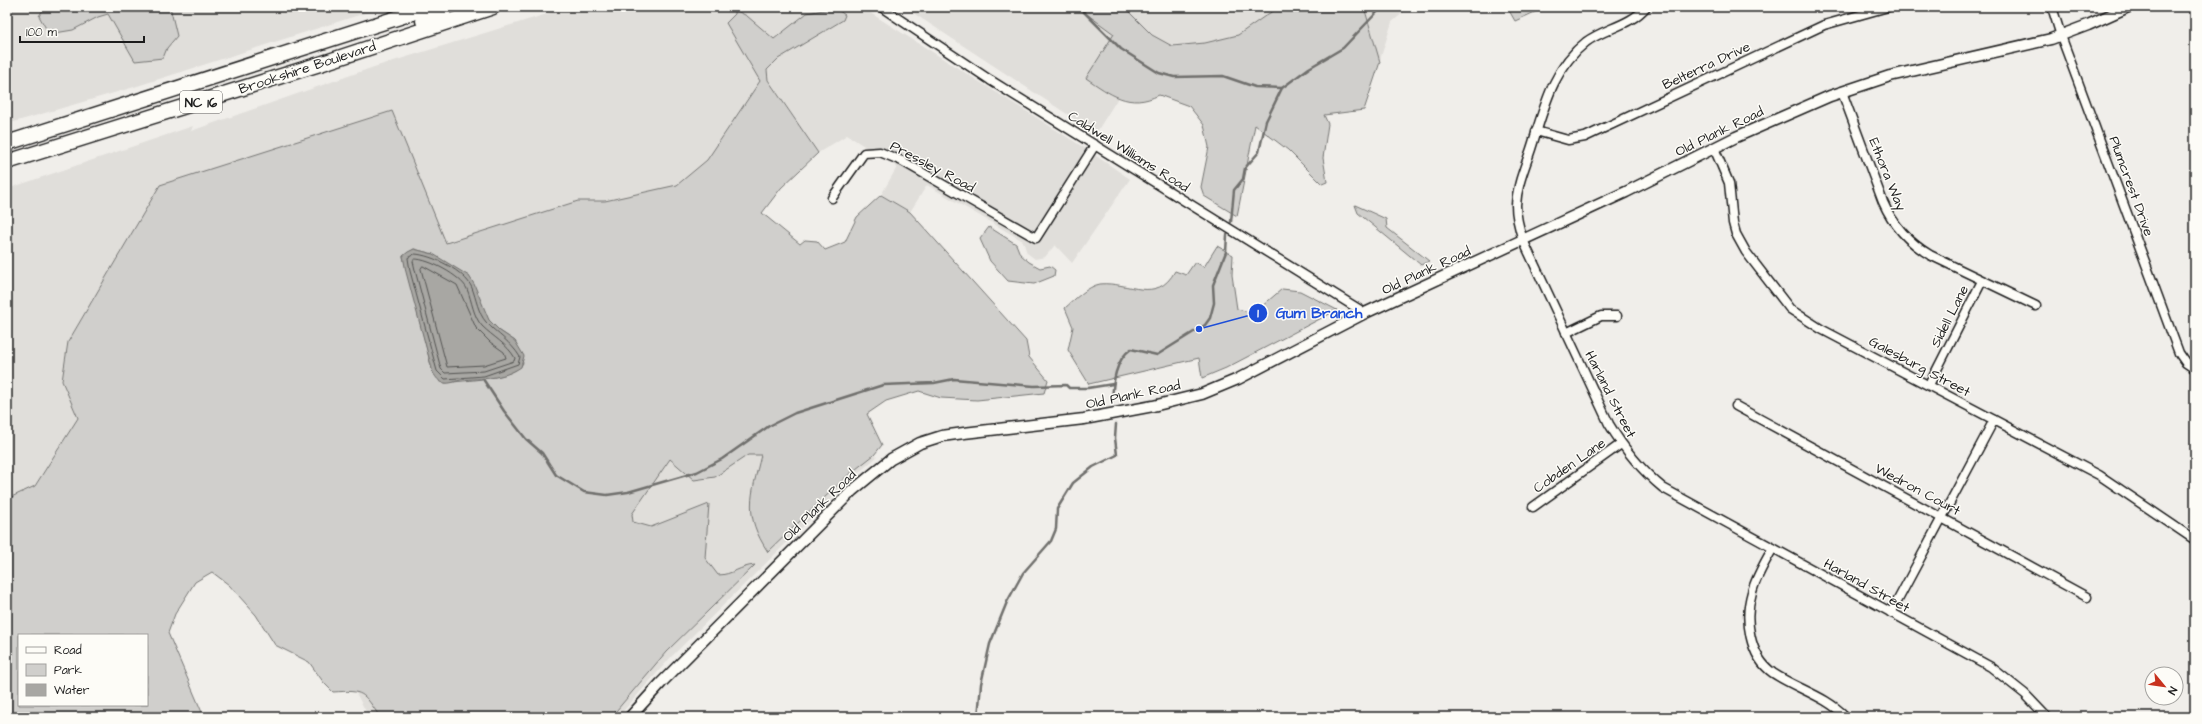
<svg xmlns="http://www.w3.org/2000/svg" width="2202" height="724" font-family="'Architects Daughter',sans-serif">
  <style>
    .built { fill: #e0deda }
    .green { fill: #d0cfcc; stroke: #767674; fill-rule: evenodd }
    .water { fill: #a8a7a3; stroke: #706f6d }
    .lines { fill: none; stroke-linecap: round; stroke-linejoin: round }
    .shore { stroke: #545452; stroke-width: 1 }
    .stream { stroke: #706f6d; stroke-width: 2.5 }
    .minor-casing { stroke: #1c1c1c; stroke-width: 11 }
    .tertiary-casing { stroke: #1c1c1c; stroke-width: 13 }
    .trunk-casing { stroke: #1c1c1c; stroke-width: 17 }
    .minor { stroke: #fdfcf7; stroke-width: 8 }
    .tertiary { stroke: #fdfcf7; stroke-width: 10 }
    .trunk { stroke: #fdfcf7; stroke-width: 14 }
    .labels { text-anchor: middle; stroke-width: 3; stroke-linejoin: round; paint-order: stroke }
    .shield { fill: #fdfcf7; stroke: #605f5e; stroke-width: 1 }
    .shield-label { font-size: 13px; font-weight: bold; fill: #1c1c1c }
    .street-label { font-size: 14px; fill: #1c1c1c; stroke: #fdfcf7 }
    .leader { fill: none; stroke: #1d4ed8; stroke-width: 1.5 }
    .callout-dot { fill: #1d4ed8; stroke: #fdfcf7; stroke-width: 1.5 }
    .mark-label { font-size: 12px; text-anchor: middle; font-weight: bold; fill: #fff }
    .callout-label { font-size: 15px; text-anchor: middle; font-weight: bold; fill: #1d4ed8; stroke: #fdfcf7; stroke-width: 3; stroke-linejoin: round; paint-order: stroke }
  </style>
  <rect width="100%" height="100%" fill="#f0eeea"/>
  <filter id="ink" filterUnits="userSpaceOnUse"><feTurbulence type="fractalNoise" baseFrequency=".025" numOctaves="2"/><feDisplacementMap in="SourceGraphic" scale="8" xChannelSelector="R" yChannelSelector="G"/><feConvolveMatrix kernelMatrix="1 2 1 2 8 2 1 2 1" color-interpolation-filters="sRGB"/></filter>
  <g filter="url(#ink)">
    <g class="built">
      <polygon points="7,7 384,7 131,88 7,124"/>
      <polygon points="570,7 861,7 1083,147 1130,179 1072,263 1055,245 1045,257 1035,259 1027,253 1023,241 927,185 910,212 881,195 897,167 847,135 818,153 765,75 716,343 877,457 851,479 671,657 618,717 369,717 118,257 68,342 62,381 79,418 35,486 7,517 7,189 193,126 191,131 374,67"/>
      <polygon points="904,7 1410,7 1392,22 1364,110 1317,116 1131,77 1096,133"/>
    </g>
    <g class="green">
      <polygon points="45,7 170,7 177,36 167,48 163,58 135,61 108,14 98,17 73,30 49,34 39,16"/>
      <path d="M1077 7H1124L1152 35 1172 46 1205 43 1238 35 1268 14 1281 7H1364L1380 62 1364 110 1324 115 1328 124 1323 158 1327 182 1322 184 1288 150 1255 125 1237 216 1204 196 1201 187 1209 147 1204 125 1189 106 1159 95C1129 110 1110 94 1086 78L1114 34Z"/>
      <polygon points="1507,7 1546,7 1515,21"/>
      <path d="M835 8 845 15 843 20 778 59 767 70 768 80 818 153 781 188 762 213 800 244 805 240 817 241 825 250 845 242 857 217 881 195 910 212 1026 341 1029 357 1048 380 1044 393 977 400 941 398 919 391 886 401 867 414 882 445 874 455 847 476 768 552C743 514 751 497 761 455H748L715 477 694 480 670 459 632 514 633 522 651 527 709 504 705 558 718 575C732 575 740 566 755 565L666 652 611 717H380C363 692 364 690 333 692L324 683 309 662 275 645 256 615 229 585 212 572 195 582 175 614 168 633 204 717H7V499L35 486 78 418 62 381 68 342 160 185 392 111 446 243 578 201H605L677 185 707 160 760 81 726 23 735 14V10L747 16 774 39 807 13ZM414 249 433 254 489 320 500 331 515 341 523 363C514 380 463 380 445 383L433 373 403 256ZM19 635H147V705H19Z"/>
      <polygon points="1355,205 1386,219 1387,228 1429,261 1421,265 1358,213"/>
      <polygon points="989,227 1016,244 1020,254 1029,262 1040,268 1050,266 1055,270 1054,276 1034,284 1008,281 990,261 980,239"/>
      <path d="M1217 246 1233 255 1232 275 1237 309 1254 313 1282 289 1300 291 1337 310 1226 368 1202 378 1199 358 1089 384 1068 350 1073 327 1065 308C1074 300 1088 286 1100 284 1128 281 1157 305 1175 271L1186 275 1195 262 1204 267Z"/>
    </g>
    <path class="water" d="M414 249 433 254 469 276 474 284 489 320 500 331 515 341 524 356 521 367C502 380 482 378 461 380 456 381 450 384 445 383 439 383 436 377 433 373L406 272 403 256 408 252Z"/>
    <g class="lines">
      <g class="shore">
        <path d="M415 254C432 255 465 271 472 288 476 298 478 313 486 322 497 334 511 342 520 357L518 364 484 376 445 379 437 371 410 271 408 258Z"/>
        <path d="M415 259C429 259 461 276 467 289 472 301 473 316 482 326 493 337 507 344 515 358L514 361 484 371 445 373 441 369 415 270 413 261Z"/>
        <polygon points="423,266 457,285 476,328 490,342 504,352 506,358 484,365 447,367 421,269"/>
      </g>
      <g class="stream">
        <polyline points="1079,7 1121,49 1159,73 1174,77 1223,76 1255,87 1282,88"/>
        <polyline points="1231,222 1234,190 1243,179 1245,168 1259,152 1266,121 1282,88 1309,68 1343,48 1382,7"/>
        <polyline points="483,379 504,411 526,439 542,453 556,475 584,492 607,495 628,492 697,472 722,459 769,426 795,413 883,385 934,383 954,379 1034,386 1066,385 1069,388 1088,388 1113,384"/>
        <path d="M1112 401C1113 383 1115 360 1131 349L1157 355 1205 325 1210 318 1214 303 1213 285 1226 252 1227 235"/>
        <polyline points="978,717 981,684 990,644 1007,602 1023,573 1051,541 1056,529 1057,509 1073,483 1093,467 1117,455 1115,438 1116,424"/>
      </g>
      <g class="minor-casing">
        <g id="minor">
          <polyline points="881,7 990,80 1365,313"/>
          <path d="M1646 7C1630 26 1605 28 1586 42 1552 69 1544 109 1531 149 1525 167 1517 185 1516 205 1516 217 1519 228 1523 240L1609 424C1624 449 1641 470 1663 488L1991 667 2025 694 2047 717"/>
          <polyline points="2052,7 2061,36 2179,353 2186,363 2195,369"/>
          <path d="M1842 92 1883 202C1893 225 1908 242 1930 255L2036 306"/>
          <polyline points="1536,131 1568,140 1585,137 1824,25 1888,7"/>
          <polyline points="1714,148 1729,183 1733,223 1736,234 1746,252 1790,309 1821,329 2099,475 2195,540"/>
          <polyline points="832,198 864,153 880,152 902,161 1036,238 1095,145"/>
          <polyline points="1566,333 1601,316 1617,316"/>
          <polyline points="1929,385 1982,281"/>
          <polyline points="1736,406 2087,597"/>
          <polyline points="1533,507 1621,444"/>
          <path d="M1773 548C1765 562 1756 577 1752 592 1744 619 1749 656 1773 673 1797 689 1826 696 1846 717"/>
          <polyline points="1891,613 1994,420"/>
        </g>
      </g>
      <g class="tertiary-casing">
        <polyline id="tertiary" points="630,717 661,683 852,491 891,459 920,443 942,436 964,433 1084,419 1153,406 1202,394 1238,379 1365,313 1626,192 1736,137 1830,96 1890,76 2051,39 2088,25 2128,7"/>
      </g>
      <g class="trunk-casing">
        <g id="trunk">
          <polyline points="423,21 443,12 446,7"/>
          <polyline points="7,143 431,7"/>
          <polyline points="7,162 323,63 493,7"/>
        </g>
      </g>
      <use href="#minor" class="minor"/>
      <use href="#tertiary" class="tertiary"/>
      <use href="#trunk" class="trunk"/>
    </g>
  </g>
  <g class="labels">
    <rect class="shield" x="180" y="91" width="42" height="22" rx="3"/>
    <g class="shield-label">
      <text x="201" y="107">NC 16</text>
    </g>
    <g class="street-label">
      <text transform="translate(1706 65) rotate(-25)" y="5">Belterra Drive</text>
      <text transform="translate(307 67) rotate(-18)" y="5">Brookshire Boulevard</text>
      <text transform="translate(1719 131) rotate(-26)" y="5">Old Plank Road</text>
      <text transform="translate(1129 151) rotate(32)" y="5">Caldwell Williams Road</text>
      <text transform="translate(933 166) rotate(28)" y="5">Pressley Road</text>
      <text transform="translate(1888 174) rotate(68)" y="5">Ethora Way</text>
      <text transform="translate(2132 186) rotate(70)" y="5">Plumcrest Drive</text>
      <text transform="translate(1426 270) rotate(-25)" y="5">Old Plank Road</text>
      <text transform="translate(1949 316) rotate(-63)" y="5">Sidell Lane</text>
      <text transform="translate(1920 366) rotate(28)" y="5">Galesburg Street</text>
      <text transform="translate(1133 394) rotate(-12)" y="5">Old Plank Road</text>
      <text transform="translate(1611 394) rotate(63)" y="5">Harland Street</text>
      <text transform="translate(1569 465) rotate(-35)" y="5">Cobden Lane</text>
      <text transform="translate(1918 489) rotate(28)" y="5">Wedron Court</text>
      <text transform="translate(819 505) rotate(-44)" y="5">Old Plank Road</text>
      <text transform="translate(1867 585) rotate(29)" y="5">Harland Street</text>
    </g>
  </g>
  <path class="leader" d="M1199 329L1258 313"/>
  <g class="callout-dot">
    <circle cx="1199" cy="329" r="4"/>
    <circle cx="1258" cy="313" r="10"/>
  </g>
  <g class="mark-label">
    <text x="1258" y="317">1</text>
  </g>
  <g class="callout-label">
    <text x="1319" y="318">Gum Branch</text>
  </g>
  <rect width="2202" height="724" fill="none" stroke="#fdfcf7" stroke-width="24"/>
  <rect x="12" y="12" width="2178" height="700" fill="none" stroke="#1c1c1c" stroke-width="1.5" filter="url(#ink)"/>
  <rect x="18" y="634" width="130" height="72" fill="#fdfcf7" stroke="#a3a29f"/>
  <rect x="26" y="647" width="20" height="6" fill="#fdfcf7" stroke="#a3a29f"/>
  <text x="54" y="654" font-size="12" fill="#1c1c1c">Road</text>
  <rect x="26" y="664" width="20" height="12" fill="#d0cfcc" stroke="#a3a29f"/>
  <text x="54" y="674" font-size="12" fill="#1c1c1c">Park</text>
  <rect x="26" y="684" width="20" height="12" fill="#a8a7a3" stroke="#a3a29f"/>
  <text x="54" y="694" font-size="12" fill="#1c1c1c">Water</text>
  <g transform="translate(2164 686) rotate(119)"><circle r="19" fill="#fdfcf7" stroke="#a3a29f"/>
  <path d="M0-3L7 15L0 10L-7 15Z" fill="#c8321e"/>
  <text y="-6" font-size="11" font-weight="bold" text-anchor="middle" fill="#1c1c1c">N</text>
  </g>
  <path d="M20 36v6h124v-6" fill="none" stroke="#1c1c1c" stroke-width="2"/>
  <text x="26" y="36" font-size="12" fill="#1c1c1c" stroke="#fdfcf7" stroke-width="3" paint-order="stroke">100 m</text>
</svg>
